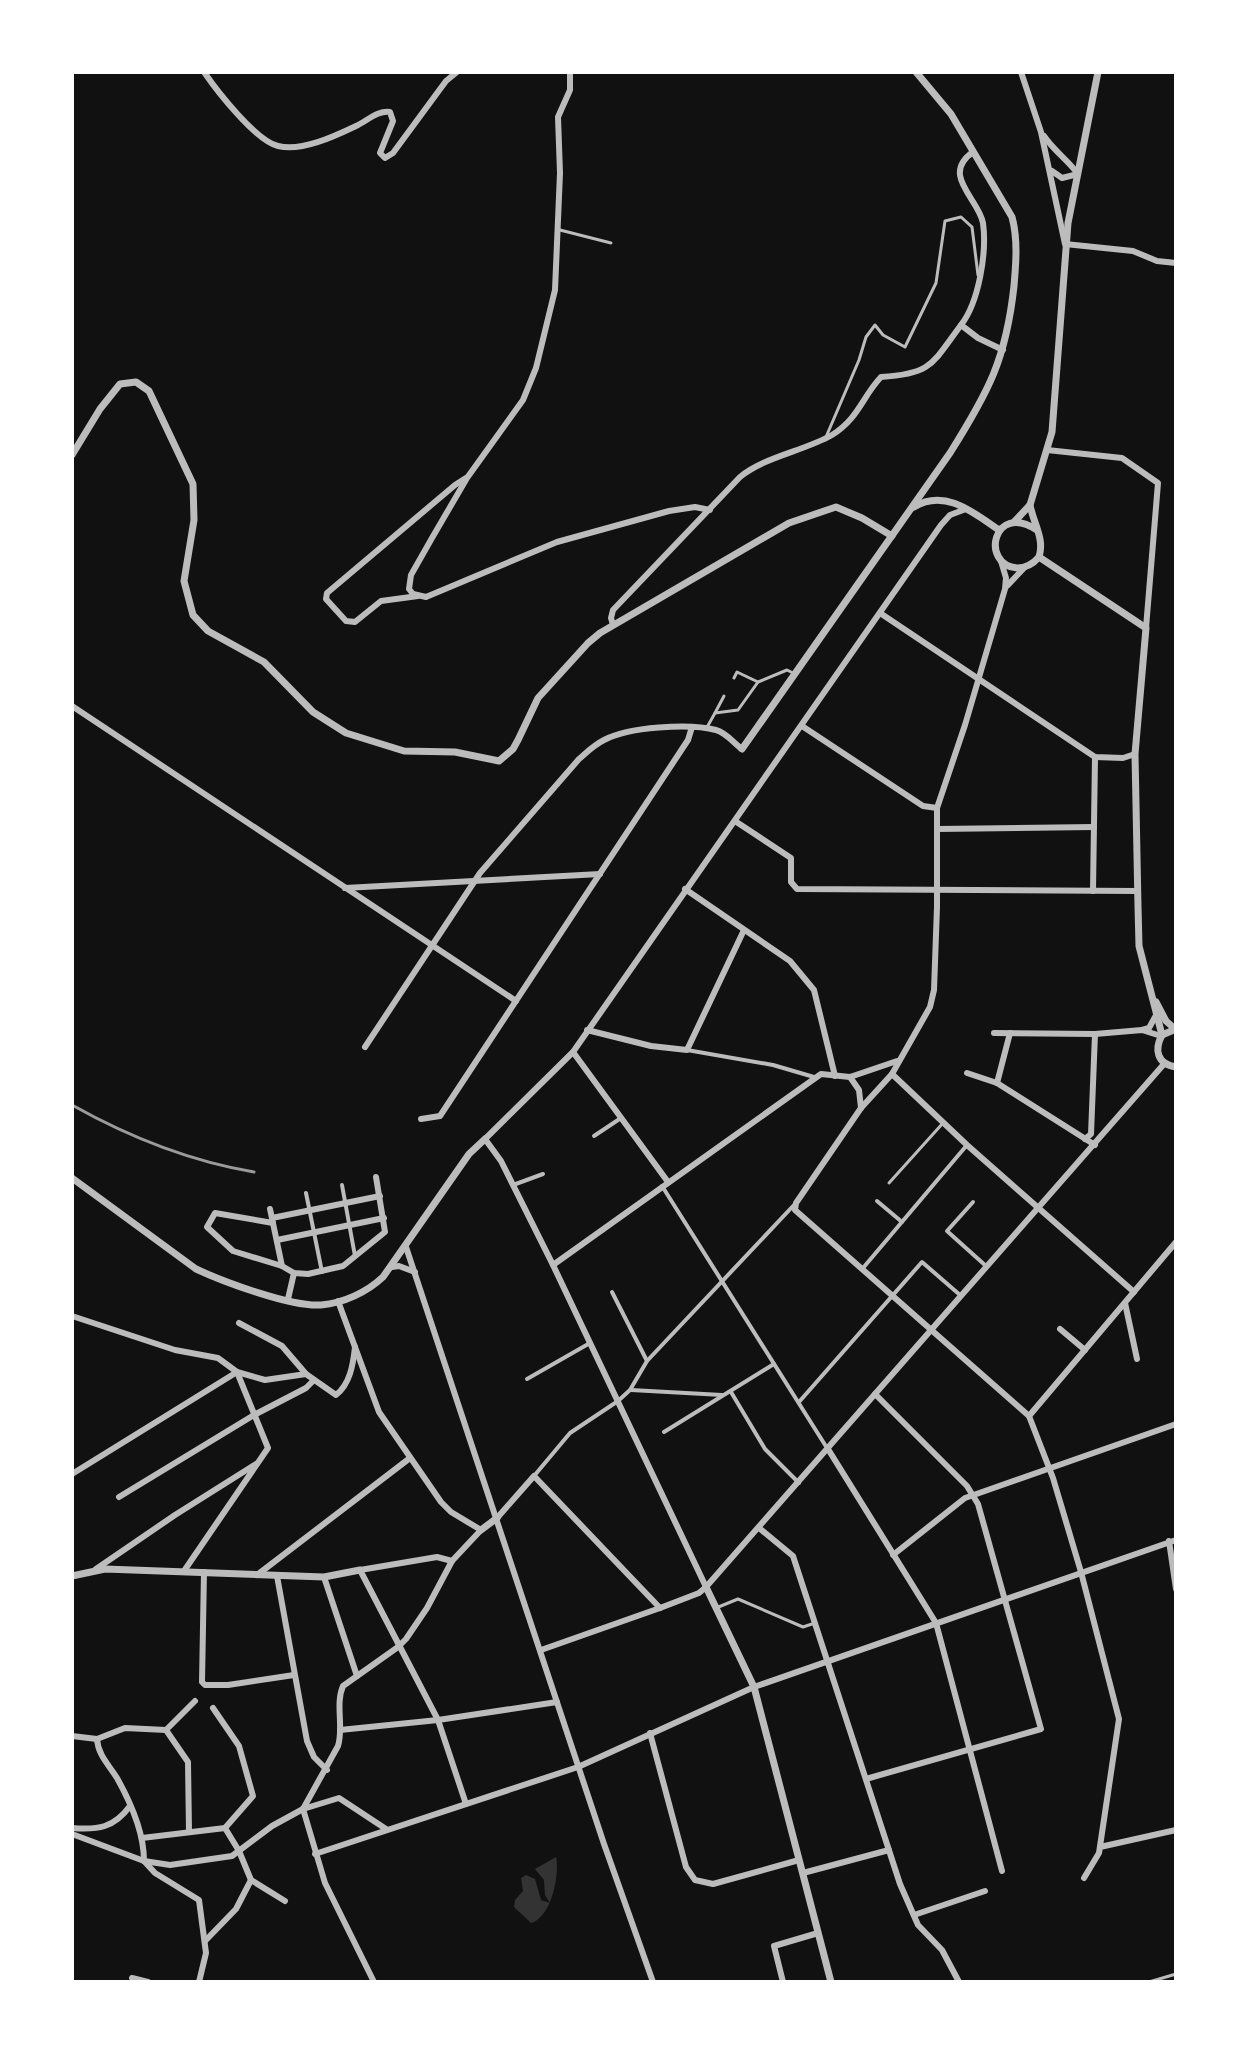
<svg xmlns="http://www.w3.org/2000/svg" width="1248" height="2054" font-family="Arial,sans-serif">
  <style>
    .water { fill: #333 }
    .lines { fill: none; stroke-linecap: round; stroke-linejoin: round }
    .service { stroke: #bcbcbc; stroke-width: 3 }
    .pedestrian { stroke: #bcbcbc; stroke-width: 4 }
    .minor { stroke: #bcbcbc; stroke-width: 6 }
    .tertiary { stroke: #bcbcbc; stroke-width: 7 }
    .rail { stroke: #9a9a9a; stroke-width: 3 }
  </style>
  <rect width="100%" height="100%" fill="#111"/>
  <path class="water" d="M556 1857C560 1875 551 1918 531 1923L514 1907 515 1900 523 1891 521 1878 526 1875 535 1879 541 1900 550 1903 545 1895 544 1880 535 1869Z"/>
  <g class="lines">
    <g class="service">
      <polyline points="560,230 611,243"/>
      <polyline points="826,437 859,360 866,337 875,325 883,335 905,347 936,283 945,221 961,217 972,227 978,275"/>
      <polyline points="734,678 737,672 758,682 787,670 795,674"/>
      <polyline points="715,713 724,696"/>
      <polyline points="706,729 715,713 738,710 758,682"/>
      <polyline points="889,1183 943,1123"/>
      <polyline points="716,1608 738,1599 803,1627 812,1624"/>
      <polyline points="1149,1982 1176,1974"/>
    </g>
    <g class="pedestrian">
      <polyline points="687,1050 773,1065 814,1077"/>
      <polyline points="594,1136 621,1118"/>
      <polyline points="342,1185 355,1256"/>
      <polyline points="513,1185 543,1174"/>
      <polyline points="662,1186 827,1448"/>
      <polyline points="306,1193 322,1272"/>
      <polyline points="877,1201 902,1222"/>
      <polyline points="973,1202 947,1231 986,1266"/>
      <polyline points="863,1268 967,1145"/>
      <polyline points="612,1292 647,1361"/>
      <polyline points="527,1379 590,1343"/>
      <polyline points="631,1390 722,1395"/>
      <polyline points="731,1392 765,1449 799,1483"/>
      <polyline points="799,1402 922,1262 960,1295"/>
      <polyline points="664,1432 774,1364"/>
      <polyline points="534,1476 570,1433 618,1401 630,1390 647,1361 794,1205"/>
    </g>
    <g class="minor">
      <path d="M204 72C217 91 256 141 278 146 302 152 335 136 356 126 367 121 378 110 390 112L393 121 380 153 385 158 393 153 446 81 457 72"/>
      <polyline points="570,72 570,90 558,117 560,173 555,290 536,368 523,400 467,478 432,538 411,575 409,589 413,594 426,597 557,542 669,511 695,507 710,510"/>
      <polyline points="1021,72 1041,132 1065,244 1133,251 1157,261 1176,263"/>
      <path d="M1044 136C1054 151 1068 160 1078 174L1062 178 1052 171"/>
      <path d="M973 152C940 175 979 199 983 223 987 252 979 302 961 325L978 338 1003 350"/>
      <polyline points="1047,450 1122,458 1158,483 1146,628"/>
      <polyline points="1001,561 1006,578 1005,589 965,725 937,808 937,907 934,990 930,1007 892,1074 861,1108 796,1203 795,1210 1029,1416 1053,1478 1081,1572 1119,1719 1099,1853 1084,1878"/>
      <polyline points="1007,586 1024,568"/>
      <polyline points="418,596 381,601 355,622 346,621 326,599 327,593 455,485 466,478"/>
      <polyline points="880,613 1095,757 1123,758 1135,754"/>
      <path d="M613 625 611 618 613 610 740 477C764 457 804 451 832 435 859 418 862 397 881 377 932 374 932 364 961 325"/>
      <polyline points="72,706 516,1001"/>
      <polyline points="802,726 923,806 937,808"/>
      <polyline points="735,821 791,858 791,882 797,889 1137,891"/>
      <polyline points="937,829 1094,827"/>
      <polyline points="345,888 600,874"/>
      <polyline points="685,889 790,961 814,990 835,1076"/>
      <polyline points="1093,891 1095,757"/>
      <polyline points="587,1030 651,1046 687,1050 744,930"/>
      <polyline points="1142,1030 1149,1028 1155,1017"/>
      <polyline points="994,1033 1095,1034 1142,1030 1161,1036"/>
      <path d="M365 1047 480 873 579 759C587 752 594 745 604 740 628 727 689 723 716 730 727 733 733 743 742 749"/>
      <polyline points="573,1052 668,1182"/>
      <polyline points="967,1073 997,1083 1095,1145"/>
      <polyline points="892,1074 967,1145 1134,1292"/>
      <polyline points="850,1077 859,1090 861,1108"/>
      <polyline points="997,1083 1010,1033"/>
      <polyline points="421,1119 440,1116 688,740 692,727"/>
      <polyline points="1085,1139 1091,1134 1095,1034"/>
      <polyline points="270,1209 282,1266"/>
      <polyline points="272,1218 380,1196"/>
      <polyline points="273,1223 215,1213 207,1227 233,1251 282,1266 294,1273 308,1274 343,1266 385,1232 376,1177"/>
      <polyline points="277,1240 384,1218"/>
      <polyline points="406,1247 604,1844 653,1982"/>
      <polyline points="553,1265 821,1074 850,1077 897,1061"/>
      <polyline points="392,1267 399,1266 415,1272"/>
      <polyline points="288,1299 294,1273"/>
      <polyline points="1125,1303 1137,1359"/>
      <polyline points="72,1316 175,1350 218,1358 237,1372 265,1380 306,1374"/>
      <path d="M239 1323 282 1346 306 1374 336 1395C350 1384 353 1365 355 1347"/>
      <polyline points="1060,1329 1085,1350"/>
      <polyline points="1029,1416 1176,1242"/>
      <polyline points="828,1449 936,1623 1002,1871"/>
      <polyline points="72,1474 237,1372"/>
      <polyline points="119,1497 254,1415 306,1388 314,1380"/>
      <polyline points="497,1518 534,1476 660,1608"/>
      <polyline points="759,1528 793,1556 900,1884 918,1925 942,1950 959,1982"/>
      <polyline points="1169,1541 1176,1589"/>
      <polyline points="893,1555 965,1498 1176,1424"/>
      <polyline points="452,1561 437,1557 360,1570 438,1720 466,1804"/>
      <polyline points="96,1569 175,1515 256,1464"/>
      <polyline points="184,1571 268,1448 237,1372"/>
      <polyline points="204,1572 202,1682 205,1685 228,1685 294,1675"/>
      <polyline points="257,1575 410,1458"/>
      <polyline points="277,1576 307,1741 314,1757 327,1770"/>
      <polyline points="324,1577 357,1676"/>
      <polyline points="706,1587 553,1265 501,1161 485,1139 573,1052 941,525 950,515 966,509"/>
      <polyline points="541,1650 660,1608 699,1593 706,1587 1164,1064"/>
      <polyline points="213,1708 239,1746 253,1796 225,1828"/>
      <polyline points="166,1730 188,1762 189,1832"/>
      <polyline points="166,1730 195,1701"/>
      <polyline points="340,1730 438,1720 557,1702"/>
      <polyline points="650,1733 686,1867 695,1880 713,1884 799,1860"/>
      <polyline points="72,1736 97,1739"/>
      <path d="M97 1739C98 1755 109 1765 117 1778 131 1803 144 1832 144 1861"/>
      <polyline points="97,1739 125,1728 166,1730"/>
      <polyline points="866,1779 1041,1729 978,1504 967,1486 875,1394"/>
      <path d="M303 1809 338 1746C344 1727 335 1704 343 1686L398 1647 406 1639 427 1608 452 1561 481 1530 451 1512 441 1502 379 1412 338 1301"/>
      <polyline points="303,1809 325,1883 374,1982"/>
      <path d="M72 1828C98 1830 114 1828 130 1806"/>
      <polyline points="225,1828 239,1851 251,1880 285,1901"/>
      <polyline points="72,1834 144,1861 170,1865 232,1856 272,1826 303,1809 339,1798 386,1829"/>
      <polyline points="142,1838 225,1828"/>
      <polyline points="1100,1847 1176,1830"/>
      <polyline points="315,1854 578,1767 754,1687 1176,1540"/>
      <polyline points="144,1861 155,1873 199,1900 206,1953 199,1982"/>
      <polyline points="803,1873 889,1850"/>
      <polyline points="914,1915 985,1891"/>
      <polyline points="205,1941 236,1909 251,1880"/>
      <polyline points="132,1978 148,1982"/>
      <polyline points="783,1982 774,1946 818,1933"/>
    </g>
    <g class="tertiary">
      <polyline points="72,455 100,409 120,384 136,382 149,391 193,484 194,520 184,581 193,615 208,631 264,662 313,712 346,733 404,751 455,752 499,761 513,749 518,740 538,698 588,643 600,633 789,523 836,507 862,518 892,536"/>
      <path d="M1030 505C1033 522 1045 539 1039 557 1033 564 1027 568 1017 568 980 565 993 501 1037 530"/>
      <path d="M914 507C945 488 974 513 999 530"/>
      <polyline points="1015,521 1030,505 1052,432 1068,223 1098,72"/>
      <polyline points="1039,557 1146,628 1135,754 1138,906 1139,946 1162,1035"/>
      <path d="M742 749 950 453C989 391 1006 359 1014 286 1016 263 1018 239 1012 217L951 114 916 72"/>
      <polyline points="1156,1002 1166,1021 1175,1029"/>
      <path d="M1176 1029 1162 1035C1154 1050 1157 1064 1176 1067"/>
      <path d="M72 1178 196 1269C224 1282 291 1307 321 1305 344 1303 367 1292 383 1277L469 1154 485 1139"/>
      <polyline points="481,1530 497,1518"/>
      <polyline points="72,1576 105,1569 324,1577 360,1570"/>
      <polyline points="706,1587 754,1687 831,1982"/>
    </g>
    <path class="rail" d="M72 1105C129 1137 189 1161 254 1172"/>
  </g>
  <rect width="1248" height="2054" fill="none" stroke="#ffffff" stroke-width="148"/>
</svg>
